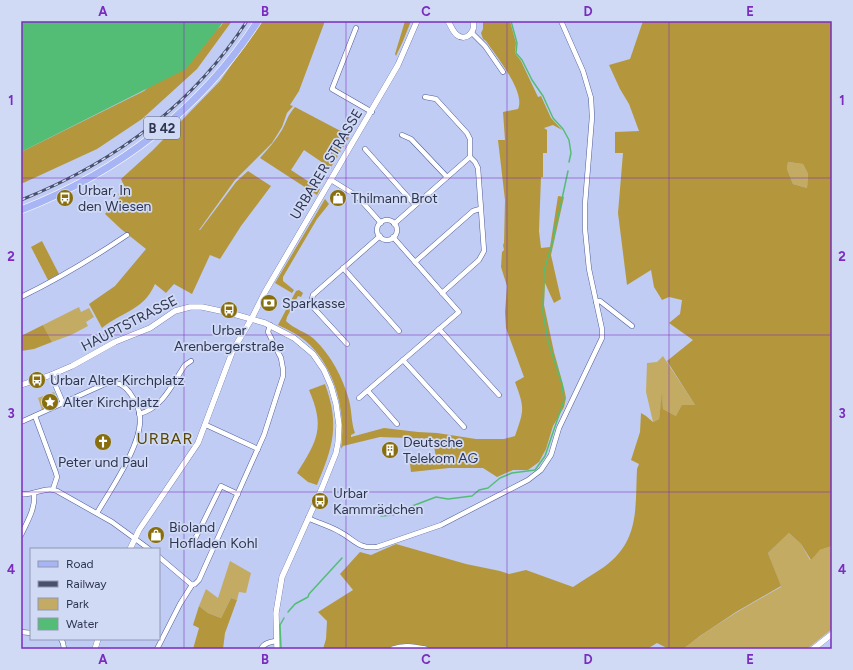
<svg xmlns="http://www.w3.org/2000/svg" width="853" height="670" font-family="Figtree,sans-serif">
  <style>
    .green { fill: #c3ab64 }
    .forest { fill: #b4973c; fill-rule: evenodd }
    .water { fill: #54bd75 }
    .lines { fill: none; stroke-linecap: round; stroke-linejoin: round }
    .stream { stroke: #54bd75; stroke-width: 1.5 }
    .minor-casing { stroke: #4f5e98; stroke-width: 5.5 }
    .tertiary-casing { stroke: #4f5e98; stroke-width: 6 }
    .primary-casing { stroke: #fff; stroke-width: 8 }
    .minor { stroke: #fff; stroke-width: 4.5 }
    .tertiary { stroke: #fff; stroke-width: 5.5 }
    .primary { stroke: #a7b5f5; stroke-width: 7 }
    .rail-casing { stroke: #48506d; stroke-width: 3 }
    .rail { stroke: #d1daf5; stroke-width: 1.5; stroke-dasharray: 4.5; stroke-linecap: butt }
    .grid { fill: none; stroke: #7b2cbf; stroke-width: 1; stroke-opacity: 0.55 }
    .labels { text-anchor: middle; stroke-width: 3.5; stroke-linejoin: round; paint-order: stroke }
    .shield { fill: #d1daf5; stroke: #5f6682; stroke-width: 1 }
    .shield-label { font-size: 13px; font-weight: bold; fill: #2e3550 }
    .street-label { font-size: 14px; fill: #2e3550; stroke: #d1daf5 }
    .poi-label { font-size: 14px; fill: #2e3550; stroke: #d1daf5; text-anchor: start }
    .quarter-label { font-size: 16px; letter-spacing: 1px; fill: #584604; stroke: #d1daf5 }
    .neatline { fill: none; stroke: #7b2cbf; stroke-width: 1.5 }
    .grid-label { font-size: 13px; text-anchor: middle; font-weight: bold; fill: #7b2cbf }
  </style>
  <rect width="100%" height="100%" fill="#c0ccf4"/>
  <g class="green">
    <polygon points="788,162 803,164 808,174 807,188 793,184 787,169"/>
    <polygon points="79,307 81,312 89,308 94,317 86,322 88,326 71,335 52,342 43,325"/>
    <polygon points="663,356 695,405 676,416 663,409 662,397 659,419 653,422 646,392 647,363 657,362"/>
    <path d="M54 392 57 398C56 405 48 407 42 410L38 398Z"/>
    <path d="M789 533 801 544 810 560 820 550 832 546V629L807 649H683C714 625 747 606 781 587L768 553Z"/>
    <polygon points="230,561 251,573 246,593 239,592 237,600 231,598 221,618 208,613 199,606 206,589 218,598"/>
  </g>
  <g class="forest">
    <polygon points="224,21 232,21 197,69 142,119 97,149 21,184 21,152 144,91 221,26"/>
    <path d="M262 21H325L299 91 290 105 293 106 287 113 282 127 272 143 235 180 199 230H200L236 182 248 171 271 186 241 226 220 259 210 255 192 294 174 284 166 293 155 284C143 311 123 311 102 328L89 304 115 286 146 249 121 229 105 214 120 197 118 194 126 190 121 179 153 150 220 81Z"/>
    <polygon points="405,21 411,21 403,41 396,56 395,54"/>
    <path d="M483 21H510L516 43 515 53 521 61 538 97 541 96 551 118 562 130 553 125 544 128 547 130V153H543V177H541L539 231 541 248 550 247 558 196 564 197 551 255 561 299 554 303 545 283 544 305 554 352 564 388 566 398 564 407 553 426 546 449 539 462 528 470H513L497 477 483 468H449L411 472 410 464 436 458 433 439 380 437 343 446 341 449C346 413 336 371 310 345 301 336 289 330 278 325L296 291 299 290 303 293 301 297 298 296 287 317 286 321C294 329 306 332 314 339 331 355 343 378 349 400 352 411 351 422 355 433L351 435V437L384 428 418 432 437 433 476 439H504L515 436C524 410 525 409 515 382L524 377 506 328 505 312 507 286 501 267 502 252 504 250 503 245 504 243 505 200 498 140H505L503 112 518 109C526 92 496 56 486 41L483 39 481 33 483 29Z"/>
    <path d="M643 21H832V546L820 550 811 560 801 544 789 533 768 553 781 586 736 612 700 636 683 649H669L657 643 647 649H323L326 639 327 621 318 612 353 590 340 574 360 552 371 555 396 544 466 564 500 571 509 574 526 570 573 587C583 580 594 574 604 567 640 541 635 508 637 469L639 464 631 460 640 432 641 413 646 416 653 422 659 419 662 393 663 409 676 416 682 405H695L667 361 693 340 669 323 680 314 682 300 669 297 662 300 654 287 651 270 627 285 618 213 623 153H615V132L639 131 629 104 620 89 609 65 630 59ZM788 162 803 164 808 174 807 188 793 184 787 169Z"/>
    <path d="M295 107 350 136 331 167 332 169 304 150 291 170 320 189 317 195 260 158C268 149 276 140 282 130 287 121 287 116 295 107Z"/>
    <polygon points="325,199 329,204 317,219 283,277 283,281 294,290 292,293 275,283"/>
    <polygon points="42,241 59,274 48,280 31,247"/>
    <polygon points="43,325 52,342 34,349 21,351 21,336"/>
    <path d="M325 384C340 425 333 447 317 485L308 482 297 473C318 440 325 427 309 390Z"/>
    <polygon points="231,598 237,600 225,633 223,649 193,649 199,628 193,625 199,606 208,613 221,618"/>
  </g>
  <polygon class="water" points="21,21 224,21 186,69 21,152"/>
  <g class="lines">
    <g class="stream">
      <polyline points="511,21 517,43 516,53 522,60 532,80 543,96 553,118 563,129 569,140 571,153 569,162"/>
      <polyline points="381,516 393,515 407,508 436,497 448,499 472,496 479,490 488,488 500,478 512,473 535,470 545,456 564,400 562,384 548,341 543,312 544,271 554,237 555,226 557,222 568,171"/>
      <polyline points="288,612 295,604 308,597 309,594 342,558"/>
      <polyline points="281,649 280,625 284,618"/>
    </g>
    <g class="minor-casing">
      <g id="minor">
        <polyline points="356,28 332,89 372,112"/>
        <polyline points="472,33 485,46 503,72"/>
        <polyline points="402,135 411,139 447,177"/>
        <polyline points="365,149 415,205"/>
        <polyline points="331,180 357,196 381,223"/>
        <circle cx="387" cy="230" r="10"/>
        <polyline points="394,224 470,157 470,139 467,133 436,99 425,97"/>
        <polyline points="415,262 473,211 480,209"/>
        <polyline points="343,268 399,331"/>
        <polyline points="442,293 479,260 484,251 478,168 475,162 470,157"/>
        <path d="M21 297C58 279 93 258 127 235"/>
        <polyline points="596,302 600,301 632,326"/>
        <polyline points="439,329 499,395"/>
        <polyline points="347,344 312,306 311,302 313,295 380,236"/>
        <polyline points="403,360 464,427"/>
        <polyline points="51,375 63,403"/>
        <polyline points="368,391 397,424"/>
        <polyline points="359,398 459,312 393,237"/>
        <path d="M139 414C163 408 173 383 185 365L191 361"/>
        <polyline points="35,416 56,473 57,477 53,489"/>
        <path d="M21 422 107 383C118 382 123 384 130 393 135 400 140 409 140 419 141 446 111 489 97 513"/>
        <polyline points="206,425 258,449"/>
        <path d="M21 494C33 496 45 486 57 491L112 522 149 549"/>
        <path d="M308 518C318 523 330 526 340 532 355 540 358 549 377 547L441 525 528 480 541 470 551 455 559 428 602 338V329L589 269 585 229V204L592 117 591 98 583 71 561 21"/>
        <path d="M21 535C27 522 36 508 34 493"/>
        <polyline points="192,545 221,486 238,494"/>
        <polyline points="159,557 192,585"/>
        <polyline points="21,632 31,633"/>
        <polyline points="61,639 63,643 64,649"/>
        <polyline points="157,649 180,604 192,585 195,584 199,580 264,435 283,376 283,369 281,358 268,332 270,325"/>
        <path d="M261 649C264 643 270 642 276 641"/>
      </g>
    </g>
    <g class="tertiary-casing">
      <g id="tertiary">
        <path d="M448 21C451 26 453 32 457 35 466 42 476 32 473 21"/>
        <polyline points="21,385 51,375 72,366 115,342 150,328 175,311 190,307 202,307 230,313 265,323 294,338 313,354 324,370 331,386 336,404 339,425 338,443 336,453 322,488 282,577 276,613 277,649"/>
        <polyline points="130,549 139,530 198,443 233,350 252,318 265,292 398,65 417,21"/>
        <polyline points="95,649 98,639"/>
        <path d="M393 649C403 645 414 647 425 649"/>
        <polyline points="813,649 832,634"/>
      </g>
    </g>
    <g class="primary-casing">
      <path id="primary" d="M21 210C119 172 201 109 258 21"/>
    </g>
    <use href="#minor" class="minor"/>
    <use href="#tertiary" class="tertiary"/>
    <use href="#primary" class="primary"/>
    <g class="rail-casing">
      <path id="rail" d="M21 200C113 163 192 106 247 21"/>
    </g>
    <use href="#rail" class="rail"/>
  </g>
  <path class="grid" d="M184 21V649M346 21V649M507 21V649M669 21V649M21 178H832M21 335H832M21 492H832"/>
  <defs>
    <g id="bus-disc" transform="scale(0.9)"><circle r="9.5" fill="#886e0d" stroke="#d1daf5"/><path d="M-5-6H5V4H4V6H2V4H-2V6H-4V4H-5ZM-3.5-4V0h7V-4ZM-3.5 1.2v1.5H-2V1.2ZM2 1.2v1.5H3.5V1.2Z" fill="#fff"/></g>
    <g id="shop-disc" transform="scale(0.9)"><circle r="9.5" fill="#886e0d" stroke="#d1daf5"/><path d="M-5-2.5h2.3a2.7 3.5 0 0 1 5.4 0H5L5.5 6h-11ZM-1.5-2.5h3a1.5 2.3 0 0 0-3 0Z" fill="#fff"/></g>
    <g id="bank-disc" transform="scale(0.9)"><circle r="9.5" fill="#886e0d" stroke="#d1daf5"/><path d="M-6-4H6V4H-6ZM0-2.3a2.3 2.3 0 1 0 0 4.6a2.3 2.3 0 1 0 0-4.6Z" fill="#fff"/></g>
    <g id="sight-disc" transform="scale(0.9)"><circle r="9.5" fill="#886e0d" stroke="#d1daf5"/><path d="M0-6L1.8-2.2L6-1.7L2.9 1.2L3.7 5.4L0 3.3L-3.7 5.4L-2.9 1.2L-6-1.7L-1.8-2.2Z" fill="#fff"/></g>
    <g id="church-disc" transform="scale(0.9)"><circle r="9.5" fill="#886e0d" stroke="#d1daf5"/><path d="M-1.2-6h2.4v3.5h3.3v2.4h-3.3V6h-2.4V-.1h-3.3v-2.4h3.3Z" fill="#fff"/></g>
    <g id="building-disc" transform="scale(0.9)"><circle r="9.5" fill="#886e0d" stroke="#d1daf5"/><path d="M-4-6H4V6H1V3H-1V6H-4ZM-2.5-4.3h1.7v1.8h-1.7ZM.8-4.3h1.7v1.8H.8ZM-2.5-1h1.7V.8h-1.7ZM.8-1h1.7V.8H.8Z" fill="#fff"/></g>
  </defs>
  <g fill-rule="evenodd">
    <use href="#bus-disc" x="65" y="198"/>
    <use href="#shop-disc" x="338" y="198"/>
    <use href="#bank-disc" x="269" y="303"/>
    <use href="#bus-disc" x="229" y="310"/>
    <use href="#bus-disc" x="37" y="380"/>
    <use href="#sight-disc" x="50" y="402"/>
    <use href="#church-disc" x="103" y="442"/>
    <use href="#building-disc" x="390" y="450"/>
    <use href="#bus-disc" x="320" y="501"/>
    <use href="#shop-disc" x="156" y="535"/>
  </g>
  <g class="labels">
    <rect class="shield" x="144" y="117" width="36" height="22" rx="3"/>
    <g class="shield-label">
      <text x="162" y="133">B 42</text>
    </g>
    <g class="street-label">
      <text transform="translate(326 164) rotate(-59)" y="5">URBARER STRASSE</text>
      <text transform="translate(129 323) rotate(-27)" y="5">HAUPTSTRASSE</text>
    </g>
    <g class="poi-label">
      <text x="78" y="195">Urbar, In<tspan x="78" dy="16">den Wiesen</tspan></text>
      <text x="351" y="203">Thilmann Brot</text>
      <text x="282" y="308">Sparkasse</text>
      <text x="229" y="335" text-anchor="middle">Urbar<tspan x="229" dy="16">Arenbergerstraße</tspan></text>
      <text x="50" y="385">Urbar Alter Kirchplatz</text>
      <text x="63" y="407">Alter Kirchplatz</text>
      <text x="403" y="447">Deutsche<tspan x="403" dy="16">Telekom AG</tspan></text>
      <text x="103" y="467" text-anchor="middle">Peter und Paul</text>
      <text x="333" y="498">Urbar<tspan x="333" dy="16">Kammrädchen</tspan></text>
      <text x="169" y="532">Bioland<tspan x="169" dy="16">Hofladen Kohl</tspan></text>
    </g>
    <g class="quarter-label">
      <text x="165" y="444">URBAR</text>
    </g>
  </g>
  <rect width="853" height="670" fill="none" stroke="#d1daf5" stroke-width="44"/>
  <rect x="30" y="548" width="130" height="92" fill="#d1daf5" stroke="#9098b3"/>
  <rect x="38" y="561" width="20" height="6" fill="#a7b5f5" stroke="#9098b3"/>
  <text x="66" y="568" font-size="12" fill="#2e3550">Road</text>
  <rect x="38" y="581" width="20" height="6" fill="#48506d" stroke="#9098b3"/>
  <text x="66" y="588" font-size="12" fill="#2e3550">Railway</text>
  <rect x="38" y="598" width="20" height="12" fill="#c3ab64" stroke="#9098b3"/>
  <text x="66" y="608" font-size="12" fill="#2e3550">Park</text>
  <rect x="38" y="618" width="20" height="12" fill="#54bd75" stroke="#9098b3"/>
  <text x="66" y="628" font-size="12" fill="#2e3550">Water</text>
  <rect x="22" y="22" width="809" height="626" class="neatline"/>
  <g class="grid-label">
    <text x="103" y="16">A</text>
    <text x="265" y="16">B</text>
    <text x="426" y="16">C</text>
    <text x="588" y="16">D</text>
    <text x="750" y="16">E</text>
    <text x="11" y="105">1</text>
    <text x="842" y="105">1</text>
    <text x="11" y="261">2</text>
    <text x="842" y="261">2</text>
    <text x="11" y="418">3</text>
    <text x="842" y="418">3</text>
    <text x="11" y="574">4</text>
    <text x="842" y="574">4</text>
    <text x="103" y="664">A</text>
    <text x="265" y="664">B</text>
    <text x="426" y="664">C</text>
    <text x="588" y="664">D</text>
    <text x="750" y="664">E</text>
  </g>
</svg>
